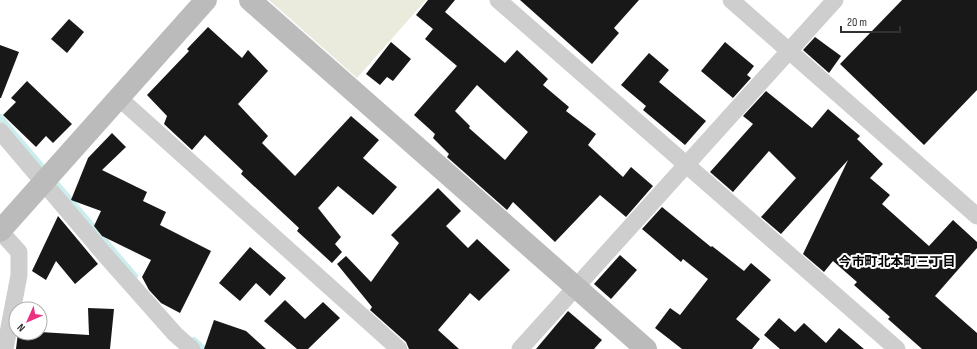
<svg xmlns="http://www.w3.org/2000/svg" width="977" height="349" font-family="'Sofia Sans Condensed','Noto Sans JP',sans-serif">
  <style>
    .green { fill: #eaebdd }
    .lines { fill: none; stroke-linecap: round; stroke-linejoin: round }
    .stream { stroke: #ccedee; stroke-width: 6 }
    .building { fill: #181818; fill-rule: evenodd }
    .street { stroke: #cecece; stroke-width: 17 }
    .secondary { stroke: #bbb; stroke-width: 22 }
    .labels { text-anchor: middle; stroke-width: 4; stroke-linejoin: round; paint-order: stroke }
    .neighbourhood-label { font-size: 13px; font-weight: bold; fill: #000; stroke: #fff }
  </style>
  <rect width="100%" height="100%" fill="#fff"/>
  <polygon class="green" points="269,0 426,0 357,78"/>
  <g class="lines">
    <g class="stream">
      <polyline points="0,117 135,276"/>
      <polyline points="194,340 204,349"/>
    </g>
  </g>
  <g class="building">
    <path d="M428 0H455L445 12 505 63 517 50 548 79 543 85 569 107 566 111 596 134 588 145 623 177 631 167 653 186 626 217 600 195 555 242 513 202 507 210 447 157 449 154 433 138 435 134 414 115 457 66 425 39 433 29 416 15ZM477 85 528 132 505 160 469 128 470 126 455 111Z"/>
    <polygon points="520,0 639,0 614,28 619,33 592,64"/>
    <polygon points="902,0 977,0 977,90 924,145 840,64"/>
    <polygon points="69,19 84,32 67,53 51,39"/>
    <polygon points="208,27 242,58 248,50 268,71 238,104 268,136 262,143 295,176 351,116 379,140 363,158 397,187 373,215 338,186 318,208 341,237 335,244 342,252 332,263 297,231 299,228 241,174 243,171 205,135 192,150 164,124 167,116 147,95 189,51 187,49"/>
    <polygon points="815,37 841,56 829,73 803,50"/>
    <polygon points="391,42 411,59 393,81 387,77 380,85 366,74"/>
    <polygon points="725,42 754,66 747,75 751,78 733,98 701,71"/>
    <polygon points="0,45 19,52 1,98 0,98"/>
    <polygon points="649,53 669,70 659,82 706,121 685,145 643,110 646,106 621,85"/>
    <polygon points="27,81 72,124 53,143 46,136 36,147 3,115 16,102 11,98"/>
    <polygon points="766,91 812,128 828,109 860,136 857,139 883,164 870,178 890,195 882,204 929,246 953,220 977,242 977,248 935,296 977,333 977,349 922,349 888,319 890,317 854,285 857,282 833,261 824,272 803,254 848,160 781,234 761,217 796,178 769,151 733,192 710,172 753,124 743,116"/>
    <polygon points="112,133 126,147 102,170 147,192 143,201 166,212 160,225 211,251 180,313 161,303 149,290 142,277 151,260 102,236 94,226 101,211 71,200 88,158"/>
    <polygon points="438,188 461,211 446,226 468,248 477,239 510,270 479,301 470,293 438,330 459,349 409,349 406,342 370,310 372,307 337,264 346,256 371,282 399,243 391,235"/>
    <polygon points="662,207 711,247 712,246 744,271 751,263 771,280 736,319 760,339 752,349 682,349 655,328 670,308 680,315 708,279 683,259 681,262 642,229"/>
    <polygon points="58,216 98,264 75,284 56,261 46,280 32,271"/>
    <polygon points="250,247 286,278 270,296 256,283 240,301 219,283"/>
    <polygon points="620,255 637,270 611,299 594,284"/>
    <polygon points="285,300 305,319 323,302 340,318 308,349 297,349 264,321"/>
    <polygon points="23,305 39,306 39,309 23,309"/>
    <polygon points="88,308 114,309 110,349 16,349 18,333 40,332 89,335"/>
    <polygon points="568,311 602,340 594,349 536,349"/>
    <polygon points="779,318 795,332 804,323 826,343 839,328 864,349 780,349 764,335"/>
    <polygon points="214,320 246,331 266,349 204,349"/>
  </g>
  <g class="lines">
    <g class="street">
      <polyline points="498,0 897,349"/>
      <polyline points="731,0 977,216"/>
      <polyline points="119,98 399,349"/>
      <polyline points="0,131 105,255 175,334 192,349"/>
      <polyline points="0,231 19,252 19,275 5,349"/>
      <polyline points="520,349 835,0"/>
    </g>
    <g class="secondary">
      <polyline points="250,0 646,349"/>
      <polyline points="0,231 206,0"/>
    </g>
  </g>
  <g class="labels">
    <g class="neighbourhood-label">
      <text x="897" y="266">今市町北本町三丁目</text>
    </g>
  </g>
  <g transform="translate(28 321) rotate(225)"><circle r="19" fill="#ffffff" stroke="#adadad"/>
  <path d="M0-3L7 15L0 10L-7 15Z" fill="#ea3280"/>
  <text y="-6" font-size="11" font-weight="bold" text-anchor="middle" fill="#313131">N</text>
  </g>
  <path d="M841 26v6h59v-6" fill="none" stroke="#313131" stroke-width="2"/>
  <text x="847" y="26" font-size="12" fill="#313131" stroke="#ffffff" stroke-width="3" paint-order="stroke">20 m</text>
</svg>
